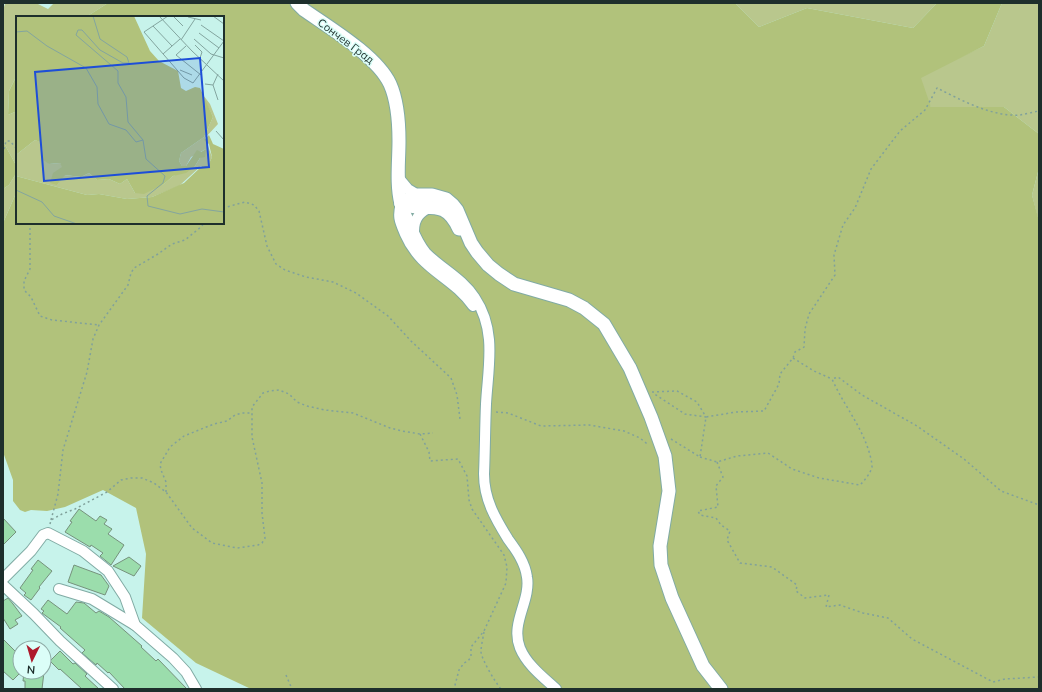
<svg xmlns="http://www.w3.org/2000/svg" width="1042" height="692" font-family="Mulish,sans-serif">
  <style>
    .green { fill: #b9c78d }
    .forest { fill: #b1c27b }
    .building { fill: #9bddac; stroke: #76927c }
    .lines { fill: none; stroke-linecap: round; stroke-linejoin: round }
    .minor-casing { stroke: #81aba4; stroke-width: 12 }
    .major-casing { stroke: #81aba4; stroke-width: 15 }
    .path { stroke: #80a19b; stroke-width: 1.5; stroke-dasharray: 2 3; stroke-linecap: butt }
    .minor { stroke: #fff; stroke-width: 10 }
    .major { stroke: #fff; stroke-width: 13 }
    .labels { text-anchor: middle; stroke-width: 3; stroke-linejoin: round; paint-order: stroke }
    .street-label { font-size: 11px; fill: #1e2f2c; stroke: #dbfef8 }
    .inset-road { fill: none; stroke: #83a59f; stroke-width: 1 }
    .view { fill: #1d4ed8; fill-opacity: 0.15; stroke: #1d4ed8; stroke-width: 2 }
    .inset-edge { fill: none; stroke: #1e2f2c; stroke-width: 2 }
  </style>
  <rect width="100%" height="100%" fill="#c7f3eb"/>
  <g class="green">
    <polygon points="7,3 36,3 48,9 54,3 108,3 86,17 17,17 17,75 9,91 8,115 17,111 17,167 5,145 3,145 3,10 5,4"/>
    <polygon points="735,3 937,3 913,28 807,8 759,27"/>
    <polygon points="1002,3 1039,3 1039,134 1004,107 931,107 914,79 984,46"/>
    <polygon points="1039,168 1039,223 1032,195"/>
    <polygon points="17,172 17,191 3,223 3,189 9,185"/>
  </g>
  <g class="forest">
    <polygon points="108,3 735,3 759,27 807,8 913,28 937,3 1002,3 984,46 921,78 931,107 1004,107 1039,134 1039,168 1032,195 1039,221 1039,689 251,689 196,663 142,618 146,554 136,508 103,490 65,507 47,511 31,510 25,512 20,510 13,501 13,480 3,452 3,223 17,191 17,223 223,223 223,17 86,17"/>
    <polygon points="17,75 17,111 8,115 9,91"/>
    <polygon points="3,145 5,145 17,167 17,172 9,185 3,189"/>
  </g>
  <g class="building">
    <polygon points="79,509 96,521 100,516 107,520 104,524 112,529 108,534 124,545 111,565 100,556 103,553 91,545 90,547 65,532 72,522 70,521"/>
    <polygon points="3,518 16,532 3,545"/>
    <polygon points="129,557 141,566 134,576 113,566"/>
    <polygon points="38,560 52,571 39,587 40,588 31,600 24,595 26,593 20,588 33,570 31,569"/>
    <polygon points="74,565 101,575 109,586 105,595 68,582"/>
    <polygon points="8,598 13,604 22,616 15,620 18,624 10,629 3,618 3,601"/>
    <polygon points="48,600 67,614 76,602 84,603 96,613 99,611 109,617 142,646 141,647 156,661 158,659 187,689 125,689 109,672 108,673 97,663 96,665 82,653 85,650 60,628 61,627 42,613 44,611 41,609"/>
    <polygon points="3,639 20,656 20,673 13,680 3,671"/>
    <polygon points="60,651 73,664 75,663 87,674 85,676 99,689 82,689 60,669 59,670 50,661"/>
    <polygon points="24,672 44,672 42,689 25,689 25,681 23,681"/>
  </g>
  <g class="lines">
    <g class="minor-casing">
      <g id="minor">
        <polyline points="398,177 408,189 418,195"/>
        <path d="M401 204C410 220 414 239 426 253 442 269 463 279 475 298 497 331 488 367 486 404 485 427 485 451 484 474 484 499 495 518 508 539 516 550 525 562 527 577 531 601 510 623 520 648 527 665 543 677 556 689"/>
        <path d="M401 204C397 217 400 222 405 234 421 271 452 276 473 306"/>
        <path d="M414 231C414 218 420 212 431 207"/>
        <polyline points="3,579 31,551 43,535 48,533 83,551 108,571 125,597 135,625 173,658 186,672 196,689"/>
        <polyline points="3,585 34,614 60,641 113,689"/>
        <polyline points="59,589 92,599 135,625"/>
      </g>
    </g>
    <g class="major-casing">
      <g id="major">
        <path d="M297 3 304 10C330 28 377 56 390 84 398 102 399 122 399 141 399 162 396 184 401 204"/>
        <polyline points="401,204 407,200 418,195 432,195 446,199 453,205 457,210 471,243 477,252 488,265 499,274 514,284 569,300 584,308 604,324 630,368 651,417 665,456 669,491 660,546 661,565 672,598 703,666 721,689"/>
        <path d="M401 204C427 213 444 196 459 229"/>
      </g>
    </g>
    <g class="path">
      <polyline points="3,154 6,141 10,141 17,149"/>
      <polyline points="223,208 245,202 254,205 259,211 267,246 276,264 285,270 306,277 333,282 356,293 388,316 411,341 451,378 457,395 460,419"/>
      <polyline points="30,223 30,269 24,281 24,290 31,297 40,316 52,320 99,325"/>
      <polyline points="793,358 814,371 832,379"/>
      <polyline points="652,392 677,391 697,402 706,417 685,414 653,393"/>
      <polyline points="496,412 508,413 541,426 589,425 624,431 640,438 646,443 649,442"/>
      <polyline points="420,434 429,452 430,461 458,459 467,476 469,500 472,509 504,555 507,567 506,583 484,631 471,647 471,657 468,661 464,663 459,670 454,689"/>
      <path d="M671 439 700 457 706 417 736 412 764 411 779 384 780 374 793 358 795 352 804 347 805 329 809 314 835 275 834 255 843 225 855 208 871 169 900 131 925 110 937 88C961 100 992 117 1020 115 1026 114 1033 112 1039 111"/>
      <path d="M700 457 717 462 737 456 768 453 792 469 819 478 860 485C865 480 870 474 872 467 872 463 871 459 870 455 862 426 844 406 832 379L838 377 862 395 917 426 964 459 1001 491 1039 505"/>
      <polyline points="717,462 723,477 716,486 718,507 698,511 700,515 716,518 721,525 730,531 727,540 740,563 772,567 797,585 796,591 805,598 829,595 826,607 840,605 863,613 888,618 912,639 993,682 1005,679 1039,677"/>
      <polyline points="166,492 166,482 161,470 160,464 170,447 184,436 214,424 227,421 235,415 242,413 252,413"/>
      <polyline points="51,520 58,494 63,450 87,372 93,339 99,325 128,285 131,273 134,268 158,254 172,244 185,240 201,227 204,223"/>
      <polyline points="50,524 51,520 62,514 75,509 107,492 121,480 131,478 142,478 154,483 166,492 192,528 212,543 237,548 258,545 262,543 265,538 262,513 262,483 252,437 252,407 263,393 270,391 279,390 289,394 297,402 307,406 325,410 353,413 390,428 402,431 420,434 433,433"/>
      <path d="M484 632C483 638 481 646 481 652 482 660 495 682 501 689"/>
      <polyline points="286,675 292,689"/>
    </g>
    <use href="#minor" class="minor"/>
    <use href="#major" class="major"/>
  </g>
  <g class="labels">
    <g class="street-label">
      <text transform="translate(346 41) rotate(37)" y="4">Сончев Град</text>
    </g>
  </g>
  <g transform="translate(16 16)">
    <rect width="208" height="208" fill="#c7f3eb"/>
    <path d="M184 75 194 88 202 108 189 122 196 141 192 150H185L163 170 136 181 111 183 83 178 71 179 0 160V139L19 124 25 126 33 148 44 147 48 151 41 169 48 159 65 161 73 157 81 164 93 163 104 168 111 163 119 177 148 168 157 160 179 150 190 133 175 141 170 150H166L163 145 165 137 188 121 197 101Z" fill="#b9c78d"/>
    <path d="M0 0H118L134 35 143 45 162 55 165 72 170 75 179 71 184 72 197 101 188 121 165 137 163 145 166 150H170L181 134 185 136 190 133 189 141 184 142 179 150 170 157 157 160 148 168 128 178 119 177 111 163 104 168 93 163 81 164 73 157 65 161 49 159 41 169 34 167 37 157 46 151 44 147 33 148 26 143 27 134 24 126 19 124 0 139ZM193 119 197 128 208 133V208H0V160L71 179 83 178 111 183 136 181 168 167 186 150H192L196 141 193 128 188 124Z" fill="#b1c27b"/>
    <path class="inset-road" d="M77 0 84 23 111 41 113 47H107L84 34 66 14H62L60 19 102 55V67L110 81 112 106 127 124M143 0 176 35 208 65M152 0 128 16 168 62 177 67 208 25M157 0 167 10M197 0 208 8M172 1 185 4M185 9 208 25M137 10 156 30M0 16 11 15 31 30 70 52 81 71 82 88 93 108 110 114 120 126 127 124M183 17 203 32M178 23 195 38 208 42M165 24 179 3M179 29 186 36 184 42M170 30 160 39 185 59M147 38 164 23M164 54 176 59M189 68 197 69 202 58M197 69 202 84M200 115 208 124M127 124 130 143 149 160 147 167 131 180 132 190 164 198 186 193 208 196M0 174 26 186 38 200 61 208"/>
    <path class="view" d="M184 42 193 151 28 165 19 56Z"/>
    <rect width="208" height="208" class="inset-edge"/>
  </g>
  <rect width="1042" height="692" fill="none" stroke="#1e2f2c" stroke-width="8"/>
  <g transform="translate(32 660) rotate(185)"><circle r="19" fill="#dbfef8" stroke="#8faba6"/>
  <path d="M0-3L7 15L0 10L-7 15Z" fill="#ae1a2c"/>
  <text y="-6" font-size="11" font-weight="bold" text-anchor="middle" fill="#1e2f2c">N</text>
  </g>
</svg>
